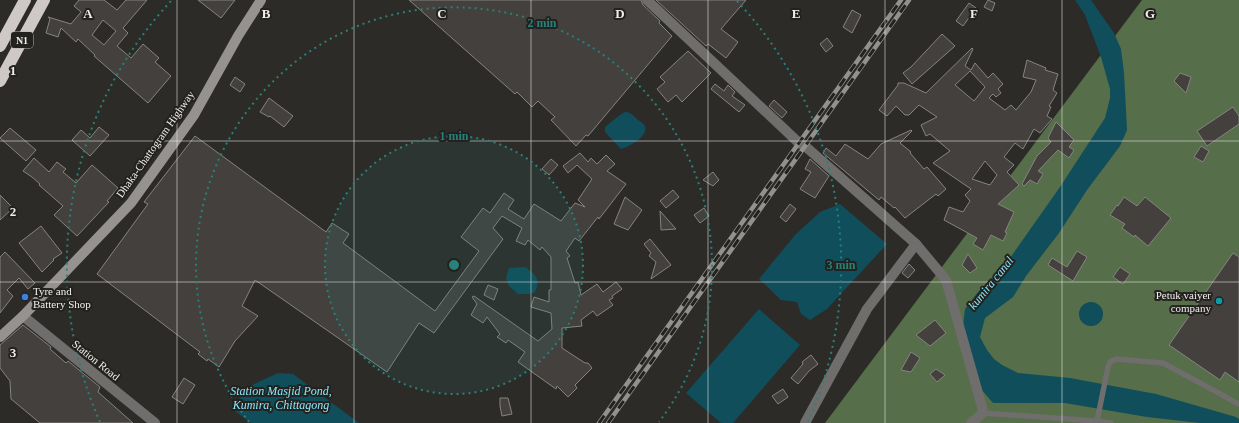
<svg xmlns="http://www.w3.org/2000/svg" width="1239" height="423" font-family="'Times New Roman',serif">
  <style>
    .forest { fill: #566e49 }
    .water { fill: #0f4e5a }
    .building { fill: #43403d; stroke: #868480; fill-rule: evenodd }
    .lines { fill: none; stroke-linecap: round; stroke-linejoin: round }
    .lane { stroke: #706d6d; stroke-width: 5.5 }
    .street { stroke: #706d6d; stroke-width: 10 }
    .secondary { stroke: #969291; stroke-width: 10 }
    .highway { stroke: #cec9c7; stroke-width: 12 }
    .rail-casing { stroke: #92918e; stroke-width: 4.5 }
    .rail { stroke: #23221e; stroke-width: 3; stroke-dasharray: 9; stroke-linecap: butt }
    .grid { fill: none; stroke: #f0efed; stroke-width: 1; stroke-opacity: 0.55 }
    .ring { fill: none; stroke: #26827b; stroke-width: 2; stroke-dasharray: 2 4 }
    .shop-dot { fill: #3f7fe0; stroke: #23221e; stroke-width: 1.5 }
    .culture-dot { fill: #0f9aa8; stroke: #23221e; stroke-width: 1.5 }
    .labels { text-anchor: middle; stroke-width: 4; stroke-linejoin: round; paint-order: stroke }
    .shield { fill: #23221e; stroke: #b2b2af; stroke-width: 1 }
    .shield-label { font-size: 10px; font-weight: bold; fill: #f0efed }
    .street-label { font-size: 11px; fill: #f0efed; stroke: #23221e }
    .poi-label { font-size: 11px; fill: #f0efed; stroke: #23221e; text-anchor: start }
    .water-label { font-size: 12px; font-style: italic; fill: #8ae7fc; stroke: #23221e }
    .grid-label { font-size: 13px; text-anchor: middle; font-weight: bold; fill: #f0efed; stroke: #23221e; stroke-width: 4; stroke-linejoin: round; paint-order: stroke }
    .centre { fill: #26827b; stroke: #23221e; stroke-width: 2 }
    .ring-label { font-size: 12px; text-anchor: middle; font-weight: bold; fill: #26827b; stroke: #23221e; stroke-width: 4; stroke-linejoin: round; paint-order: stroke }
  </style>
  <rect width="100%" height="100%" fill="#2d2b28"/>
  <polygon class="forest" points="1142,0 1239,0 1239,423 825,423"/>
  <g class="water">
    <polygon points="1075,0 1091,0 1114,33 1121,49 1124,73 1127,130 1120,146 1087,190 1059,233 1026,276 1013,297 985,318 980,337 987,350 994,359 1002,365 1018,373 1070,378 1156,394 1236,417 1239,419 1239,423 1200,423 1147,417 1065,403 993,403 981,389 963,326 965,309 978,292 1008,261 1060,187 1105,118 1110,98 1110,89 1101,57 1085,15"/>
    <path d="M625 112C632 112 633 116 638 120 641 122 644 124 645 126 649 136 629 147 621 149L605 132V127C612 122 617 116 625 112Z"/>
    <polygon points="840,204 887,244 827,309 810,320 801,314 797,302 781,300 759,279 795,235 820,212"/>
    <path d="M525 267C535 274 541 279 535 292L529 294H518L509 286 506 278 509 268Z"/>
    <circle cx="1091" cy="314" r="12"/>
    <polygon points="759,309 800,345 733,423 721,423 686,393"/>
    <polygon points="278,373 293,374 359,423 251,423 231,408 252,385"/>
  </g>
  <g class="building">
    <path d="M79 0H104L117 10 126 0H147L123 28 128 33 117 46 131 58 143 44 159 58 155 62 171 76 148 103 94 56 95 55 78 39 76 42 61 28 58 37 46 33 50 19 48 17 71 24 81 12 74 6ZM103 20 116 31 104 45 92 35Z"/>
    <polygon points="198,0 235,0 221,18"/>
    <polygon points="409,0 641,0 643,5 660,21 659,23 672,36 588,136 586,135 576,146 551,120 555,117 538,101 532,107 517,92 515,94"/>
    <polygon points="656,0 746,0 721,29 738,42 726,58 708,44 706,46"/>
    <polygon points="988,0 995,3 992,11 984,7"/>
    <polygon points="969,3 976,8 963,26 956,21"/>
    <polygon points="852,10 861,15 852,33 843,27"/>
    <polygon points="942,34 955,46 912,84 903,73 911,67"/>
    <polygon points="827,38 833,46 826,52 820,44"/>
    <path d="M972 48 973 49 965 66 971 70 975 63 988 78 993 73 1003 84 998 89 1001 93 996 97 993 94 989 98 1005 110 1011 105 1016 110 1031 92 1036 80 1023 77 1027 60 1046 68 1045 70 1058 74 1053 90 1057 93 1049 106 1051 107 1047 116 1052 119 1040 133 1034 129 1023 149 1015 143 1004 157 1014 165 1007 172 1019 185 998 204 1014 212 1005 232 1007 233 1003 241 991 235 983 250 973 244 977 238 944 220 949 207 963 212 970 201 965 195 971 189 933 163 950 151 930 134 926 136 921 125 937 117 919 105 909 115H905L896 106 887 116 879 110 898 85V83H904L926 93ZM970 71 985 87 974 101 955 85ZM985 161 997 175 990 185 972 179Z"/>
    <polygon points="688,51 711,73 682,102 676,95 668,102 657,89 665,82 660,77"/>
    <polygon points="1180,73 1191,77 1186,93 1174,81"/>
    <polygon points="235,77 245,84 240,92 230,85"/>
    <polygon points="715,84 724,91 728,85 735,92 732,96 745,105 739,112 711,89"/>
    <polygon points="269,98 293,116 284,127 270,116 269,117 260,112"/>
    <polygon points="774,100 787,112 782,118 769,106"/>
    <polygon points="1233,107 1239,116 1239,124 1207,146 1197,131"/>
    <polygon points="1056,122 1074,140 1069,147 1074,150 1069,158 1058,150 1038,171 1043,174 1037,184 1030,180 1024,186 1022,184 1037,156 1051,142 1048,138"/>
    <polygon points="99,127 109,135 90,156 72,140 81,130 90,138"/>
    <polygon points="10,128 36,150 26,161 0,138"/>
    <polygon points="911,130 912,131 900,143 911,152 910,153 924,169 927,167 946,189 938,196 936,194 905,218 895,207 894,208 881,197 879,200 823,153 826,148 836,156 845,144 868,159 881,144"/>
    <polygon points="195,136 326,232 332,223 349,234 343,243 435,311 479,251 461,237 483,208 490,213 504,193 514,200 508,209 524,219 534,204 561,221 575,203 585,207 578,200 592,179 577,165 568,173 563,166 580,153 588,162 591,158 597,164 606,155 615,164 607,171 626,184 599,219 598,217 579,241 575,238 566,251 570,256 567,258 575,283 578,282 581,295 597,284 603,292 616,282 622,289 612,296 613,298 609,300 613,305 597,316 593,311 581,320 582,326 562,328 562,348 585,363 588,363 592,368 575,385 577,388 568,397 557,386 556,389 518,362 525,352 508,340 506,343 497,337 500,334 487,317 483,323 471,315 477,304 472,297 474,296 538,341 552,329 551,313 531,307 534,297 549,302 549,290 551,290 551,257 542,247 540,250 528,240 525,245 516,241 522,228 502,216 493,228 503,239 434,333 419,323 387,372 255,280 242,306 258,316 235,341 219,367 208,359 207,361 198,354 200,352 97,274 148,204 144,202"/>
    <polygon points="1201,146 1209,151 1203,162 1194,157"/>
    <polygon points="34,158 49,172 57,162 66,169 63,172 76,183 92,165 118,188 107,201 109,202 77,236 54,215 63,206 39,185 40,184 32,177 23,171"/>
    <polygon points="551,159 558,165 549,175 542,169"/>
    <polygon points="810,159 829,176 815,198 800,189 811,172 805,169"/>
    <polygon points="713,172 719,180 713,186 703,180"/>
    <polygon points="673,190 679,197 666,208 660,201"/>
    <polygon points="0,195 13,208 0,220"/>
    <polygon points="625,197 642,210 628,230 614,224"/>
    <polygon points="1124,197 1137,206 1145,197 1171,218 1148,246 1135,235 1134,237 1122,228 1125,224 1110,215 1117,205 1118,206"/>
    <polygon points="790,204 796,209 786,222 780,217"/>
    <polygon points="704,208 709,216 700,223 694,215"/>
    <polygon points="660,211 676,229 661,230"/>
    <polygon points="41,226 62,253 53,259 54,260 42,272 19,243"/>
    <polygon points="650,239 671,265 651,279 656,262 649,256 651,253 644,244"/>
    <polygon points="1077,251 1087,257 1073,281 1048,265 1052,258 1067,267"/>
    <polygon points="5,252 35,283 28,289 19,278 7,290 13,296 0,313 0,257"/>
    <polygon points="1233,253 1239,257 1239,382 1225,372 1220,380 1169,345"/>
    <polygon points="968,254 977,268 970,273 962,265"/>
    <polygon points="909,264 915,270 908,278 902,273"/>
    <polygon points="1120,267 1130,274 1123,284 1113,277"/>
    <polygon points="488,285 498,289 494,300 484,295"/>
    <polygon points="935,320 946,333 930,346 916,335"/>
    <polygon points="23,325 51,347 50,349 66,363 68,361 100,387 98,392 133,423 40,423 11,399 10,381 0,368 0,345"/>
    <polygon points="911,352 920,358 911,372 901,370"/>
    <polygon points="811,355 818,364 809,371 798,384 791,378 803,364 802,362"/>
    <polygon points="936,369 945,375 937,382 930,374"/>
    <polygon points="184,378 195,385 183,404 172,397"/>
    <polygon points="783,389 788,397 778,404 772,396"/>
    <polygon points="500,398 508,398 512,414 502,416 500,406"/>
  </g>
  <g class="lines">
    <g class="lane">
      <polyline points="983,413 1097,421 1111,423"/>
      <polyline points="1097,421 1108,367 1110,362 1116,359 1163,363 1239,404"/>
    </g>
    <g class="street">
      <polyline points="647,0 799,143 805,146 916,244 946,280 982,407 983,413 971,423"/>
      <polyline points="23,316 155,423"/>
      <polyline points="805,423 867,309 916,244"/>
    </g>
    <polyline class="secondary" points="0,337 23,316 131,203 194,115 238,36 261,0"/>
    <g class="highway">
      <polyline points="0,46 25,0"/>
      <polyline points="0,81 44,0"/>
    </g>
    <g class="rail-casing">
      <g id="rail">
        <polyline points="599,423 901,0"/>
        <polyline points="608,423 909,0"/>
      </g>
    </g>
    <use href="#rail" class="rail"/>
  </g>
  <path class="grid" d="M177 0V423M354 0V423M531 0V423M708 0V423M885 0V423M1062 0V423M0 141H1239M0 282H1239"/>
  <circle cx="454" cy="265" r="129" fill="#26827b" fill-opacity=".12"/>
  <g class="ring">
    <circle cx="454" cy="265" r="129"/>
    <path d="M249 422A258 258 0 1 1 659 422"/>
    <path d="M100 422A387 387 0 0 1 171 1M737 1A387 387 0 0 1 808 422"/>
  </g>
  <circle class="shop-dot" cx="25" cy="297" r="4"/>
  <circle class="culture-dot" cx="1219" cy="301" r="4"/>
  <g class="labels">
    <rect class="shield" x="11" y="32" width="22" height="16" rx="3"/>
    <g class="shield-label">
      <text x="22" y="44">N1</text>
    </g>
    <g class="street-label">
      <text transform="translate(155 144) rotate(-55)" y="4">Dhaka-Chattogram Highway</text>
      <text transform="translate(96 360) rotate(39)" y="4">Station Road</text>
    </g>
    <g class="poi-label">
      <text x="33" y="295">Tyre and<tspan x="33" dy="13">Battery Shop</tspan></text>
      <text x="1211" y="299" text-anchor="end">Petuk vaiyer<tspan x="1211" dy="13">company</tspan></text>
    </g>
    <g class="water-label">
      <text transform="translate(991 283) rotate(-51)" y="4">kumira canal</text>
      <text x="281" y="395">Station Masjid Pond,<tspan x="281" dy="14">Kumira, Chittagong</tspan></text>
    </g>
  </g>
  <g class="grid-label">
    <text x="88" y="18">A</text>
    <text x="266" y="18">B</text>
    <text x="442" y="18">C</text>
    <text x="620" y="18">D</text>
    <text x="796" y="18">E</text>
    <text x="974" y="18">F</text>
    <text x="1150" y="18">G</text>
    <text x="13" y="75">1</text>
    <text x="13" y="216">2</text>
    <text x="13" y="357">3</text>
  </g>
  <circle cx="454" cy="265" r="6" class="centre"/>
  <g class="ring-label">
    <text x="542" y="27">2 min</text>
    <text x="454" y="140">1 min</text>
    <text x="841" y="269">3 min</text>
  </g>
</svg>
